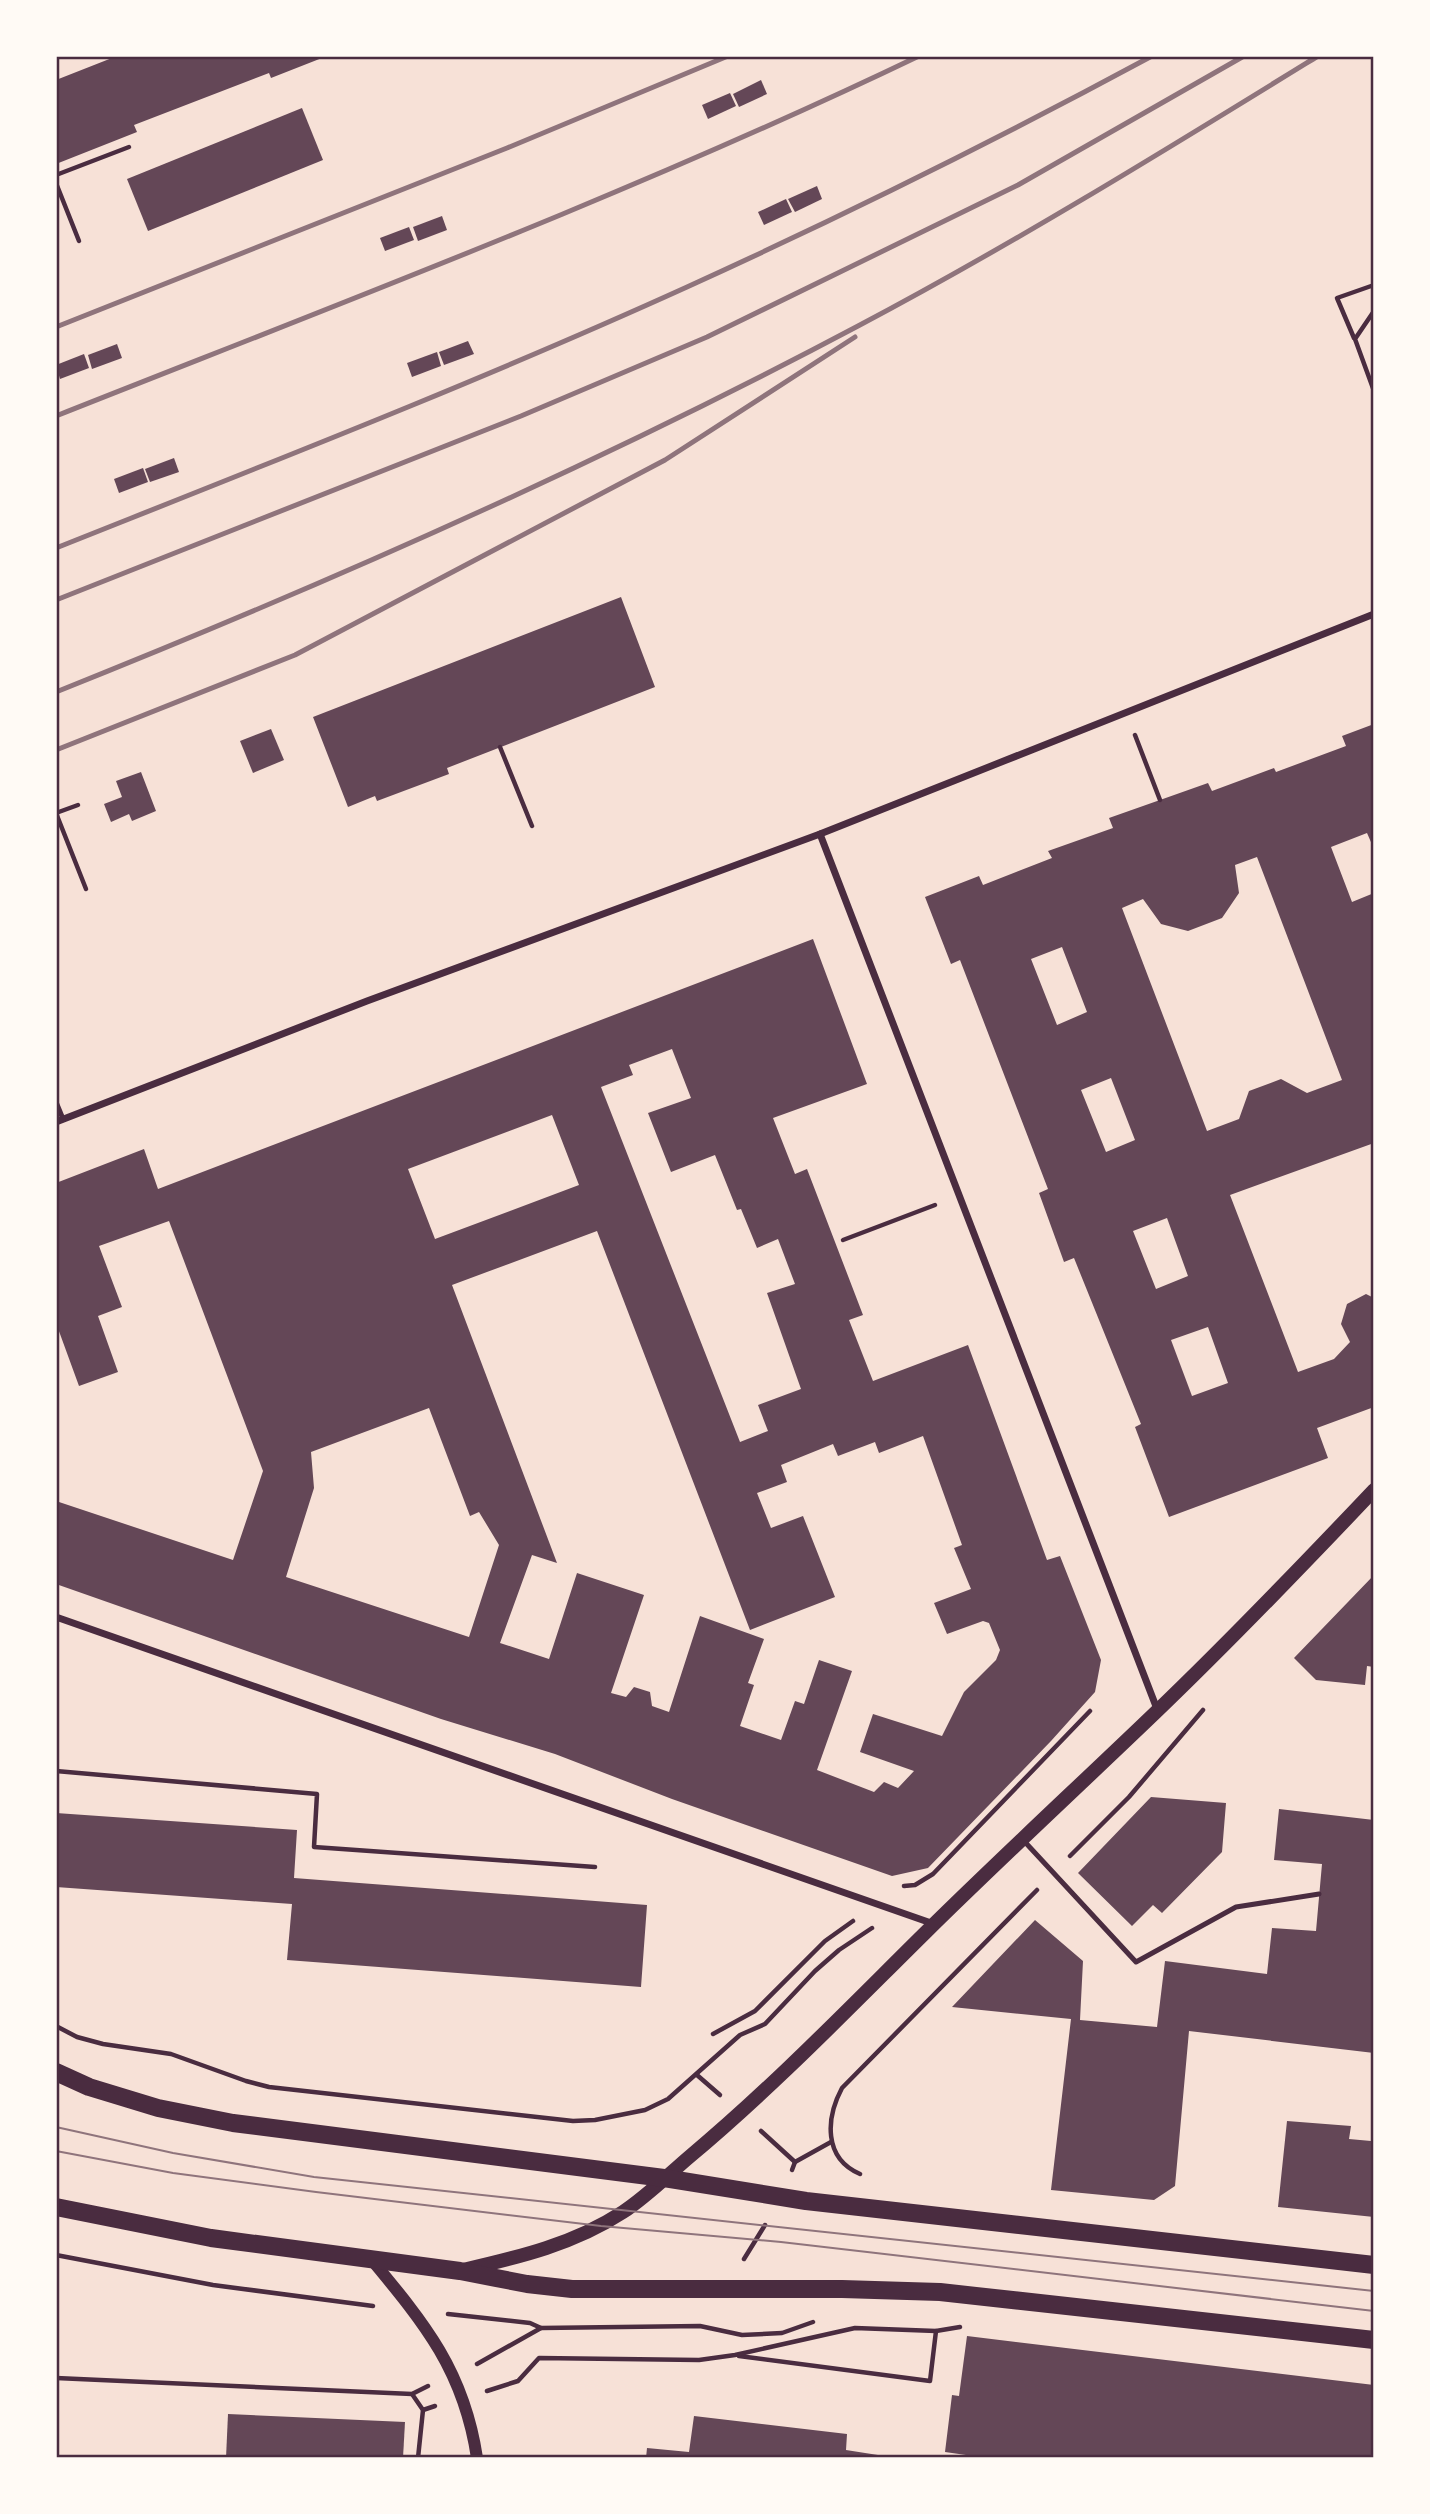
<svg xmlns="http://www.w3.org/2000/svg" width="1430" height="2514" font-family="'Titillium Web',sans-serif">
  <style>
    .building { fill: #644757; fill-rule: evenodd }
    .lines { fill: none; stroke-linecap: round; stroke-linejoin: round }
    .path { stroke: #4a2c40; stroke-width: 4.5 }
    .service { stroke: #4a2c40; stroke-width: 5 }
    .minor { stroke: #4a2c40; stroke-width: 7 }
    .tertiary { stroke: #4a2c40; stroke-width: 12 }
    .secondary { stroke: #4a2c40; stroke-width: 14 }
    .primary { stroke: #4a2c40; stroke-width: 18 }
    .tram { stroke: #8f747c; stroke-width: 2 }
    .rail { stroke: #8f747c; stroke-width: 5 }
    .neatline { fill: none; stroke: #4a2c40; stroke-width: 2.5 }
  </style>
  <rect width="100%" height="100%" fill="#f7e1d7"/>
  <g class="building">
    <polygon points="117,56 327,56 271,78 269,73 134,125 137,132 56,164 56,80"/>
    <polygon points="761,80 767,94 739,107 733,94"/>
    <polygon points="730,93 736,106 708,119 702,105"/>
    <polygon points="302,108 323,160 148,231 127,179"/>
    <polygon points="817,186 822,199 795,212 788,199"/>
    <polygon points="786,199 792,212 764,225 758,212"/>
    <polygon points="442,216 447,230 418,241 413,227"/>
    <polygon points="409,227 414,240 385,251 380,238"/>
    <polygon points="468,341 474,354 444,365 439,352"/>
    <polygon points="117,344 122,358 92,369 88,355"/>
    <polygon points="437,352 441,366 412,377 407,363"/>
    <polygon points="84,354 89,368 60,379 56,365"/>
    <polygon points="174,458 179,472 150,482 145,469"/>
    <polygon points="143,468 148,482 119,493 114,479"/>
    <polygon points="621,597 655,687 447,768 449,774 377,801 375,796 348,807 313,717"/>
    <path d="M1374 724V849L1367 833 1331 847 1352 902 1374 893V1143L1230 1195 1298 1372 1334 1359 1350 1342 1341 1324 1347 1304 1366 1294 1374 1298V1407L1317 1428 1328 1458 1169 1517 1135 1427 1141 1424 1074 1258 1064 1262 1039 1193 1048 1189 960 960 951 964 925 897 979 876 983 885 1052 858 1048 851 1113 828 1109 818 1160 800 1208 783 1212 791 1274 768 1276 772 1346 746 1342 736ZM1257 857 1342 1080 1307 1093 1281 1079 1249 1091 1239 1119 1207 1131 1122 908 1143 899 1161 924 1188 931 1222 918 1239 893 1235 865ZM1062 947 1087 1012 1057 1025 1031 959ZM1111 1078 1135 1140 1106 1152 1081 1090ZM1167 1218 1188 1276 1156 1289 1133 1231ZM1208 1327 1228 1383 1192 1396 1171 1340Z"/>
    <polygon points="271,729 284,760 253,773 240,741"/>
    <polygon points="141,772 156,811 132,821 129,814 111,822 104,804 122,797 116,781"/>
    <path d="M813 939 867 1084 773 1118 795 1174 807 1169 863 1315 849 1320 873 1381 968 1345 1047 1560 1060 1556 1101 1660 1095 1692 1051 1741 928 1868 892 1876 672 1799 555 1754 441 1719 56 1584V1501L233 1560 263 1471 169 1221 99 1246 122 1307 98 1316 118 1372 79 1386 56 1323V1183L144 1149 158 1189ZM672 1049 691 1098 648 1113 671 1172 715 1155 737 1210 741 1209 757 1248 778 1239 795 1284 767 1293 801 1389 758 1405 768 1431 740 1442 601 1087 633 1075 629 1065ZM552 1115 579 1185 435 1239 408 1169ZM597 1231 750 1630 835 1597 803 1516 771 1528 757 1493 787 1482 781 1465 833 1444 838 1456 875 1442 879 1453 923 1436 962 1545 954 1548 971 1589 934 1603 947 1634 983 1621 989 1623 1000 1650 996 1660 964 1692 942 1736 873 1714 860 1752 914 1771 898 1788 884 1782 874 1792 817 1770 852 1671 819 1660 804 1704 795 1701 781 1740 740 1726 754 1685 748 1683 764 1639 700 1616 669 1712 652 1706 650 1692 634 1687 626 1697 611 1693 644 1595 577 1573 549 1659 500 1643 532 1555 557 1563 452 1285ZM429 1408 470 1516 479 1512 499 1545 469 1637 286 1577 314 1488 311 1452Z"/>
    <polygon points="1374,1575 1374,1667 1367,1666 1365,1685 1316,1680 1294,1658"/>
    <polygon points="1151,1797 1226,1803 1222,1852 1162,1913 1153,1905 1132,1926 1078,1873"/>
    <polygon points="1279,1809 1374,1820 1374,2053 1189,2031 1175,2186 1154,2200 1051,2190 1071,2019 952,2007 1035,1920 1083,1961 1080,2020 1157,2027 1165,1961 1267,1974 1272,1928 1316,1931 1322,1864 1274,1860"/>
    <polygon points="56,1813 297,1830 294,1878 647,1905 641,1987 287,1960 292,1904 56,1887"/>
    <polygon points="1287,2121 1351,2126 1349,2139 1371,2141 1372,2127 1374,2127 1374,2217 1278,2207"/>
    <polygon points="967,2336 1374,2385 1374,2458 987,2458 945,2452 952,2395 959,2396"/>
    <polygon points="228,2414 405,2422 403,2458 226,2458"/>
    <polygon points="694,2416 847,2434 846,2450 897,2458 646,2458 647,2448 689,2452"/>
  </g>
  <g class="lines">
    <g class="path">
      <polyline points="56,175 129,147"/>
      <polyline points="56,183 79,241"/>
      <polyline points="1374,311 1355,339 1374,391"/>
      <polyline points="1354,338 1337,298 1374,285"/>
      <polyline points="1135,735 1160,800"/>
      <polyline points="500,747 532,826"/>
      <polyline points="78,805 56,813 86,889"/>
      <polyline points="843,1240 935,1205"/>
      <polyline points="56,1771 317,1794 314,1847 595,1867"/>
      <polyline points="1070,1856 1129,1797 1203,1710"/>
      <polyline points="904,1886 915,1885 933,1874 1090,1711"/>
      <polyline points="56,2026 77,2037 103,2044 171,2054 246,2081 269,2087 573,2121 595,2120 645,2110 668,2099 740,2035 765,2024 815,1971 839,1950 872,1928"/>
      <polyline points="713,2034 755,2011 825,1941 853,1921"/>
      <polyline points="697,2075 720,2095"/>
      <polyline points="761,2131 795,2162"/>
      <polyline points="792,2170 795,2162 831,2142"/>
      <path d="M860 2174C823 2158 826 2118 842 2088L1037 1890"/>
      <polyline points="56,2255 213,2285 373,2306"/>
      <polyline points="744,2259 765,2225"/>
      <polyline points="448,2314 530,2323 541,2328"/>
      <polyline points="739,2356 930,2381 936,2331"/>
      <polyline points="477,2364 541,2328 700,2326 742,2335 782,2333 813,2322"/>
      <polyline points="56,2378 412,2394 428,2386"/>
      <polyline points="487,2391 518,2381 539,2358 699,2360 735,2355 855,2328 936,2331 960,2327"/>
      <polyline points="412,2394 423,2410 418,2458"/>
      <polyline points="423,2410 435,2406"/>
    </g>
    <g class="service">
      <polyline points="56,1102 63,1119"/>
      <polyline points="1024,1841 1136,1962 1236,1907 1319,1894"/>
    </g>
    <g class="minor">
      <polyline points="820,834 1157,1709"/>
      <polyline points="56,1122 367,1001 820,834 1374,614"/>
      <polyline points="56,1617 934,1924"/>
    </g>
    <path class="tertiary" d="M371 2259C425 2324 464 2371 477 2458"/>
    <path class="secondary" d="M463 2270C520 2257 574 2244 623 2212 646 2197 667 2176 688 2158 773 2087 849 2008 927 1931 1002 1857 1080 1785 1156 1712 1231 1640 1303 1565 1374 1490"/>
    <g class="primary">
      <polyline points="56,2072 89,2087 158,2108 233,2123 664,2178 806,2201 1374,2265"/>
      <polyline points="56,2207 211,2238 460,2271 527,2284 572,2289 842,2289 940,2292 1374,2340"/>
    </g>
    <g class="tram">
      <polyline points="56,2127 173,2153 314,2177 1374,2291"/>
      <polyline points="56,2151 173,2173 316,2192 601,2226 781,2242 1374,2311"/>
    </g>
    <g class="rail">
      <polyline points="56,327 507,148 728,56"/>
      <path d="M56 416C346 301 638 191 919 56"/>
      <path d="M56 548C267 464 480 381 687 287 845 215 1000 138 1152 56"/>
      <polyline points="56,600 521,416 707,337 1018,185 1244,56"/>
      <path d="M56 692C329 583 598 464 858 326 1015 243 1167 149 1318 56"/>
      <polyline points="56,750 295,655 665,460 855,337"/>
    </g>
  </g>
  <rect width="1430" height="2514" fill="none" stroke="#fffaf5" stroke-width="116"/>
  <rect x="58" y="58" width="1314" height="2398" class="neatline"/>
</svg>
